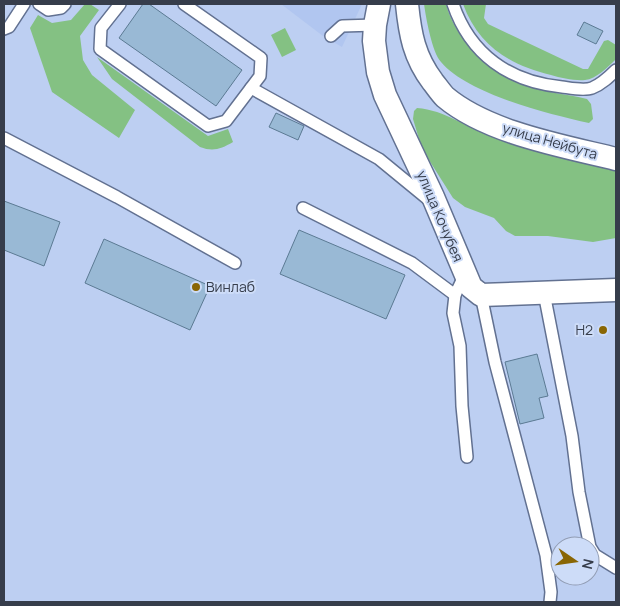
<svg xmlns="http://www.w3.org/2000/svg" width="620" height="606" font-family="Manrope,sans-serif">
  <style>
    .built { fill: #b1c6f0 }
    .green { fill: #84c183 }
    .building { fill: #99b9d5; stroke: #5b7a93 }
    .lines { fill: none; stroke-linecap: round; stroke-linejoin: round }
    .service-casing { stroke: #627191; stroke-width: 14 }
    .minor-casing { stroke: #627191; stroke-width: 25 }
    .service { stroke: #fff; stroke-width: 11 }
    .minor { stroke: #fff; stroke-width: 22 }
    .poi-dot { fill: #896604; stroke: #cddcf8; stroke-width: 2 }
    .labels { text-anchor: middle; stroke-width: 4; stroke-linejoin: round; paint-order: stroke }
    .street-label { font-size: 14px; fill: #363d4b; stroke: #cddcf8 }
    .poi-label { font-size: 14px; fill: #363d4b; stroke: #cddcf8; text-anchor: start }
  </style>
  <rect width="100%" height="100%" fill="#bdcff2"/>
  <polygon class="built" points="281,4 362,4 342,47 323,36"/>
  <g class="green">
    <polygon points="85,4 90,4 99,10 80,36 83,60 92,75 135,110 119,138 52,92 30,28 38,15 52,23 71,20"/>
    <path d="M424 4H446C456 42 491 72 527 86 546 93 567 94 587 99L591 104 593 119 589 123C548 114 468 94 441 62 432 52 426 18 424 4Z"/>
    <path d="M463 4H486L484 18 488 24 583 69H588L604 41 608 40 616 45V59C608 67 596 79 585 80 575 81 561 78 551 75 509 65 478 45 463 4Z"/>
    <polygon points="285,28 296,50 282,57 271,35"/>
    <path d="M97 57 208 136 228 129 233 142C221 149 213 152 200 147L112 79Z"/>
    <path d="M417 108C445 110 467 128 493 137 533 151 575 161 616 171V238L593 242 548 236H515L506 231 494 218 465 207 453 198 422 149 413 119 414 111Z"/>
  </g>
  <g class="building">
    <polygon points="143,4 149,4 242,70 216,106 119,38"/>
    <polygon points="584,22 603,31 596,44 577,35"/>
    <polygon points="276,113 304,126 298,140 269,127"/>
    <polygon points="4,201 60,222 44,266 4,250"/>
    <polygon points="299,230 405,275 386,319 280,274"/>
    <polygon points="104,239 210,286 190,330 85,283"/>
    <polygon points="537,354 548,396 539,398 544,418 520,424 505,362"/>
  </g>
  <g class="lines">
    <g class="service-casing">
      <g id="service">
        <polyline points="39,4 48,10 61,8 65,4"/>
        <polyline points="120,4 101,28 100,49 208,126 226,121 260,76 261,58 184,4"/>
        <path d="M453 4C470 54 509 82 562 87 570 88 584 91 592 88 602 84 609 77 616 70"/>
        <polyline points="4,29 9,27 24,4"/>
        <polyline points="331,36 342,26 375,25"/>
        <polyline points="251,88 379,159 429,200"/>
        <polyline points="4,138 117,197 235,263"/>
        <polyline points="303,208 412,263 455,295"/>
        <polyline points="465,274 455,295 453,313 460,346 462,406 467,457"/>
        <polyline points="544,293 572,436 579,492 590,547 595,555 616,568"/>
        <polyline points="481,295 495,362 546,555 551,592 550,602"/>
      </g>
    </g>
    <g class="minor-casing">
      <g id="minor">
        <polyline points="379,4 375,25 374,41 378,72 385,95 433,197 471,287 481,295 616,290"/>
        <path d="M407 4C410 34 414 57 433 82 437 87 441 93 445 97 488 133 563 146 616 159"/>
      </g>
    </g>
    <use href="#service" class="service"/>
    <use href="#minor" class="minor"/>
  </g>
  <g class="poi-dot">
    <circle cx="196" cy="287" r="5"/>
    <circle cx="603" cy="330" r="5"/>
  </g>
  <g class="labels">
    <g class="street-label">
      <text transform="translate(550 141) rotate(16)" y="5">улица Нейбута</text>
      <text transform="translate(440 216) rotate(67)" y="5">улица Кочубея</text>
    </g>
    <g class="poi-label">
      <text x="206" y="292">Винлаб</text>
      <text x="593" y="335" text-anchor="end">H2</text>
    </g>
  </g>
  <rect width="620" height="606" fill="none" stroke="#363d4b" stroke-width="10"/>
  <g transform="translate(575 561) rotate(103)"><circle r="24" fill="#cddcf8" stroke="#919cb3"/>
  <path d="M0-4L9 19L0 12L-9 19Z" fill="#896604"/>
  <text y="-8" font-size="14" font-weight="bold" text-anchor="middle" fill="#363d4b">N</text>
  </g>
</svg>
